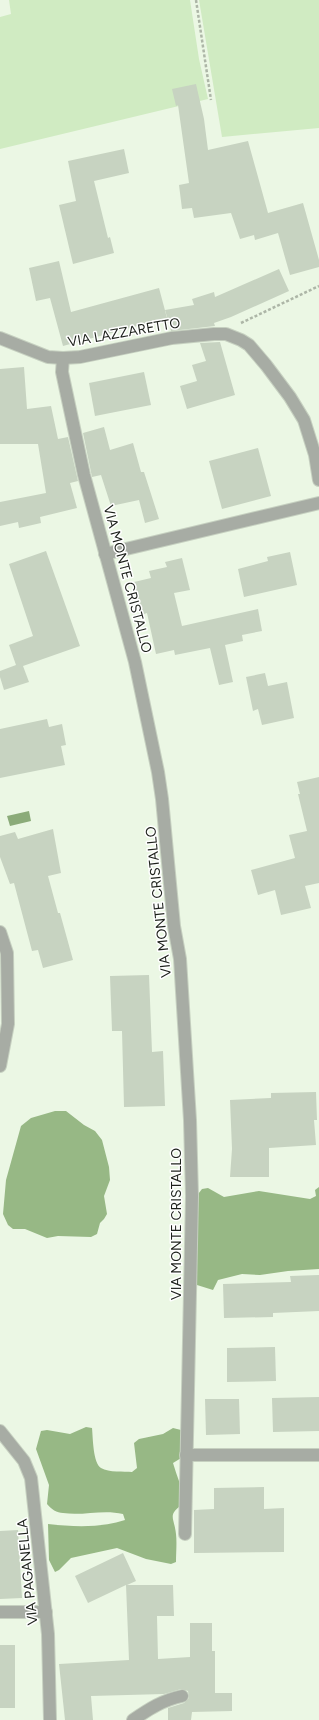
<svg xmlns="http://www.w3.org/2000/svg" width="319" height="1720" font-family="Figtree,sans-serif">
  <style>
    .green { fill: #d0ebc2 }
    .forest { fill: #97b885 }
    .water { fill: #8bab79 }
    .building { fill: #c7d3c1 }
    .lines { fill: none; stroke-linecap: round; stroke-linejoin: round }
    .minor-casing { stroke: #c6d0c0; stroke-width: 14 }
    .path { stroke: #adb6a7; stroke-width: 2.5; stroke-dasharray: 3 2; stroke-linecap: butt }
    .minor { stroke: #a7aca4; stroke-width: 12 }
    .labels { text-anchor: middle; stroke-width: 3; stroke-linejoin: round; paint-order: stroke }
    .street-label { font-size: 14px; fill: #1c201a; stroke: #fff }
  </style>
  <rect width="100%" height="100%" fill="#ebf7e4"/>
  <g class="green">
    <polygon points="9,0 190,0 199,59 208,99 0,149 0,17 11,14"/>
    <polygon points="199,0 319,0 319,128 222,137"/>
  </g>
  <g class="forest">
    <polygon points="55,1111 66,1111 84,1125 95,1131 102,1140 109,1167 110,1180 104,1196 107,1214 104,1219 100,1223 97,1234 91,1237 58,1236 47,1238 25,1229 13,1229 8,1225 3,1214 6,1180 21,1126 31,1118"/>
    <polygon points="319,1187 319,1269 288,1271 260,1275 242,1274 218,1280 213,1290 197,1285 192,1278 195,1198 202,1189 208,1188 224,1197 259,1191 310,1199 316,1196 315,1190"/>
    <path d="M86 1427 92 1428C93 1438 93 1463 101 1468 109 1473 124 1471 132 1472L137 1468 134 1443 139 1439 163 1434 173 1428 185 1431 186 1455 173 1463C177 1477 182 1488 186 1502 166 1515 174 1516 176 1534 177 1543 176 1553 176 1562L171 1564 146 1559 117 1548 71 1558 59 1570 55 1572 49 1560 48 1524C75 1527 99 1528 125 1520L123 1514C103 1509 83 1516 63 1513 57 1513 51 1509 47 1504L49 1485 36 1449 41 1431 47 1430 70 1434Z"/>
  </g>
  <polygon class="water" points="29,811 31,821 10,826 7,816"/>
  <g class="building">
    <polygon points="196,84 204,119 208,150 248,141 268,213 303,203 319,260 319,267 290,275 278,233 255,240 254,235 240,239 231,213 194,218 192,208 182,209 179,185 189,183 178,105 176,106 172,89"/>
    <polygon points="124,149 129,173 94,181 108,238 110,237 114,253 73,264 59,205 76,201 68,161"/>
    <polygon points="59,261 71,312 159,288 167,318 63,346 50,298 36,301 29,268"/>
    <polygon points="279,269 289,291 231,317 214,323 215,326 171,331 165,310 194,305 192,299 214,292 215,297"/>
    <polygon points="220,342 235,395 187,409 180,386 197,381 192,365 206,361 200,343"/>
    <polygon points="24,367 27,409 51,406 58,439 68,437 78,481 70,483 77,508 40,517 41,523 19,528 18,522 0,526 0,502 46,493 38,444 0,444 0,369"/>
    <polygon points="144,372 151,405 95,416 89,383"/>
    <polygon points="104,427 110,450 133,443 141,472 144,472 159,519 145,523 139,500 111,506 101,475 92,477 83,433"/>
    <polygon points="258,448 271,496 222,509 209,461"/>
    <polygon points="46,551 80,646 23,666 29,682 4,690 0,677 0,671 16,665 9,645 33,636 9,564"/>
    <polygon points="290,552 297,585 244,597 238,569 268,561 267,557"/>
    <polygon points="182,558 190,590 174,593 182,626 258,609 262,631 242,635 243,641 225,645 233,682 219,685 210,648 175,655 174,650 156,654 147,613 141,615 134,582 151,578 149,571 167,567 165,562"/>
    <polygon points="265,673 268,686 287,682 294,718 262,725 258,709 253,711 246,677"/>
    <polygon points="47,719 49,727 62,724 66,745 61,746 65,765 0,778 0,729"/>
    <polygon points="319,777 319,883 305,886 311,908 281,915 275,890 258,895 251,870 295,858 289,835 307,831 298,794 300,794 297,782"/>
    <polygon points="53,829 61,873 48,876 58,913 60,913 73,960 43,968 38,950 32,951 14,883 10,884 0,857 0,836 15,832 18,839"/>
    <polygon points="149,975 152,1052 163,1051 165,1106 124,1107 122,1031 112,1031 110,976"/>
    <polygon points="316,1092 317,1120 314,1120 316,1145 269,1148 269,1177 230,1177 232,1149 230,1100 271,1098 271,1093"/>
    <polygon points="319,1275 319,1311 273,1313 273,1317 224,1318 223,1284 291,1282 290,1276"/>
    <polygon points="275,1347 276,1381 227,1382 227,1348"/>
    <polygon points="319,1397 319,1431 273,1432 272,1398"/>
    <polygon points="205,1399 239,1399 240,1434 206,1435"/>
    <polygon points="264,1487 264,1509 284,1508 284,1552 194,1553 194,1510 214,1509 214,1488"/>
    <polygon points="18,1530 22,1598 0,1599 0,1531"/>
    <polygon points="123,1553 136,1581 127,1585 173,1585 174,1616 157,1616 158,1659 190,1657 190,1623 212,1623 212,1651 215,1651 215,1693 232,1693 232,1711 192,1712 191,1720 168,1720 168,1708 184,1703 189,1698 188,1691 181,1689 164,1694 91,1696 93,1720 65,1720 59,1664 129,1660 126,1585 88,1603 75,1576"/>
    <rect x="0" y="1645" width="15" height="63"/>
  </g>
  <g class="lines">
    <g class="minor-casing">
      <g id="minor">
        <polyline points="0,338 48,357 63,358 80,357 172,338 214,334 226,334 241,340 249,345 266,365 290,397 304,420 315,455 319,480"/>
        <polyline points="63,358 62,372 84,475 135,662 158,772 162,799 174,926 180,959 190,1120 192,1196 185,1534"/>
        <polyline points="105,554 319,503"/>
        <polyline points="0,932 7,953 8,1024 0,1066"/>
        <polyline points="0,1431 24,1461 31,1478 48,1634 50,1720"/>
        <polyline points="186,1455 319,1455"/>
        <polyline points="0,1612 46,1612"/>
        <path d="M133 1720C149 1709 163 1700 182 1696"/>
      </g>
    </g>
    <g class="path">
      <polyline points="196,0 211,100"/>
      <polyline points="241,323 319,286"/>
    </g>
    <use href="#minor" class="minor"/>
  </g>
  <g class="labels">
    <g class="street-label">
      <text transform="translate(124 332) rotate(-10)" y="5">VIA LAZZARETTO</text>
      <text transform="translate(128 579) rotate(75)" y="5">VIA MONTE CRISTALLO</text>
      <text transform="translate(158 902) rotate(-96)" y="5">VIA MONTE CRISTALLO</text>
      <text transform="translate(176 1224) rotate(-90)" y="5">VIA MONTE CRISTALLO</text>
      <text transform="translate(27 1572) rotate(-96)" y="5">VIA PAGANELLA</text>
    </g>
  </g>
</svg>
